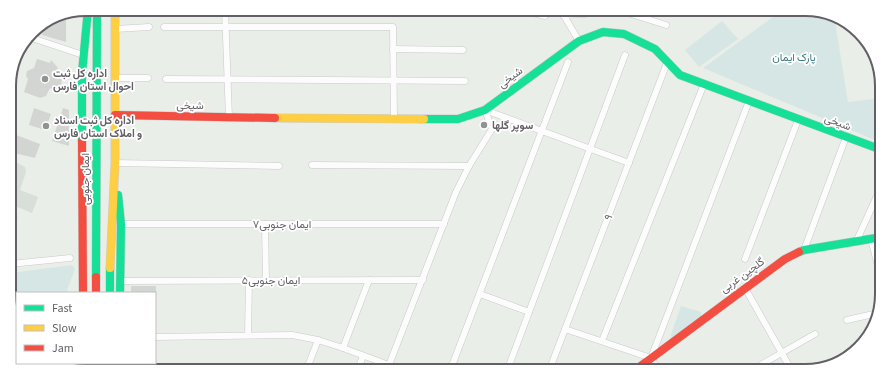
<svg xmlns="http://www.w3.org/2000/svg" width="891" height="380" font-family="'Source Sans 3',Vazirmatn,sans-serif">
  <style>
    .education { fill: #d8ded8 }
    .green { fill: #d6e6e5 }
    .building { fill: #d2d5d2 }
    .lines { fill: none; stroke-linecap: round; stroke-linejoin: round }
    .street-casing { stroke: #c9cac9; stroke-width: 7 }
    .fast-casing { stroke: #cccbcc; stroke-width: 9 }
    .slow-casing { stroke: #cccbcc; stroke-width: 9 }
    .jam-casing { stroke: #cccbcc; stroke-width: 9 }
    .street { stroke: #fcfcfc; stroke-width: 6 }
    .fast { stroke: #16e098; stroke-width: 8 }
    .slow { stroke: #ffcf43; stroke-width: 8 }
    .jam { stroke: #f24e42; stroke-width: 8 }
    .fast-bridge-casing { stroke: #a4c19a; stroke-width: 10; stroke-linecap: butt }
    .fast-bridge { stroke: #16e098; stroke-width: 9 }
    .poi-dot { fill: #929194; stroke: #fff; stroke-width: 1.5 }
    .labels { text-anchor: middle; stroke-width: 3.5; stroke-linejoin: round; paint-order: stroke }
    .park-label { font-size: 11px; fill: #417b83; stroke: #fff }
    .poi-label { font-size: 11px; font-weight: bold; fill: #635f66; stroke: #fff; text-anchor: start }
    .street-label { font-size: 11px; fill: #635f66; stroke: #fff }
    .rim { fill: none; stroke: #635f66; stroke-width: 2 }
  </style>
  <rect width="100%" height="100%" fill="#eaeee9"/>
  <g class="education">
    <polygon points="10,159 25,167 26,172 20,190 38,197 32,213 10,204"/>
    <polygon points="10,214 18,217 10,234"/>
  </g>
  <g class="green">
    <polygon points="784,9 805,9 834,15 848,102 881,98 882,143 703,68"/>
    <polygon points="722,21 738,39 699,67 685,50"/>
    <polygon points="72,265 75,269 66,293 17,293 17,313 11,311 10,272 18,272"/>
    <polygon points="681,306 701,312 701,319 682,334 670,337"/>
  </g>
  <g class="building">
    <polygon points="62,18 66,20 66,42 42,35 43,25"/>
    <polygon points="37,59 50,63 51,60 58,68 55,76 62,78 61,86 56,91 50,88 46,96 40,98 24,92 28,79 26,76 27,71 34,68"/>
    <polygon points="34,108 51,114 45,130 29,125"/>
    <polygon points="63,108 69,110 69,146 52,141"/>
    <polygon points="16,135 40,144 35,158 10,152 10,138"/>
    <rect x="131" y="286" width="25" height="7"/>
  </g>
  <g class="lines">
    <g class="street-casing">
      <g id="street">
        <polyline points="225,9 229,118"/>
        <polyline points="560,9 579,41"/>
        <polyline points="615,9 666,25"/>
        <polyline points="537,14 545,16 554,9"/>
        <polyline points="563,15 585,14 600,9"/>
        <polyline points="164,27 393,27 394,119"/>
        <polyline points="115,29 149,27"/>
        <polyline points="29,37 83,55"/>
        <polyline points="393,49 463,50"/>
        <polyline points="15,60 18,50"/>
        <polyline points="116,78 148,78"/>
        <polyline points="166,79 465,81"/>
        <polyline points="485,110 629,163"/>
        <polyline points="115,163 279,166"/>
        <polyline points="312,165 469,166"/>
        <polyline points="121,224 444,224"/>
        <polyline points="265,224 266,280"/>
        <polyline points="871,239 882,281"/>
        <polyline points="856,242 882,185"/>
        <polyline points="804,250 846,137"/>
        <polyline points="745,259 798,120"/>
        <polyline points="10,264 70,258"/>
        <polyline points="120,281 423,280"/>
        <polyline points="745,288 792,371"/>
        <polyline points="480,294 529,312"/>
        <polyline points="847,320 878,313"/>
        <polyline points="565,329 651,358"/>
        <polyline points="248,335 249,280"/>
        <polyline points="155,337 292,335 318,340 343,348 405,371"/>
        <polyline points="602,341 704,84"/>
        <polyline points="343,348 369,280"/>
        <polyline points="651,358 749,101"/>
        <polyline points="651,358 659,371"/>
        <polyline points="147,363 150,371"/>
        <polyline points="389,365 456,192 469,166 492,129 485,110"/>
        <polyline points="306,371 318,340"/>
        <polyline points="357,371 363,356"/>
        <polyline points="450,371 568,62"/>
        <polyline points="507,371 625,55"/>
        <polyline points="549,371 667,63"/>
        <polyline points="750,371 815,334"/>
      </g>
    </g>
    <g class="fast-casing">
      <g id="fast">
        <polyline points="424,119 458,119 485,110 579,41 603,32 624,34 655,49 680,75 882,150"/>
        <polyline points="82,141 82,73 88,9"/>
        <polyline points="118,195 121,224 120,293"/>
        <polyline points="799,252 804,250 882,237"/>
        <polyline points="110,268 110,293"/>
        <polyline points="96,277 97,9"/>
        <polyline points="87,363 101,371"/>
        <polyline points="110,363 110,371"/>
        <polyline points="132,363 136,371"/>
      </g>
    </g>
    <g class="slow-casing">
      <g id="slow">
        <polyline points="275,118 424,119"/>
        <polyline points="110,268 115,163 115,9"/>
        <polyline points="14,316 17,317"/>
      </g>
    </g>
    <g class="jam-casing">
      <g id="jam">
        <polyline points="115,115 275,118"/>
        <polyline points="82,141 83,293"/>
        <polyline points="96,277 96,293"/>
        <polyline points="634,371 785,259 799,252"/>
      </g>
    </g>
    <use href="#street" class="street"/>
    <use href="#fast" class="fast"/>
    <use href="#slow" class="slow"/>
    <use href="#jam" class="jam"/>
    <g class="fast-bridge-casing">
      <polyline id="fast-bridge" points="96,363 96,371"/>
    </g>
    <use href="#fast-bridge" class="fast-bridge"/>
  </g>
  <g class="poi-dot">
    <circle cx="45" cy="79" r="4"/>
    <circle cx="484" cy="125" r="4"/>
    <circle cx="46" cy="126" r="4"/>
  </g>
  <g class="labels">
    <g class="park-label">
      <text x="794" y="61">پارک ایمان</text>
    </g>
    <g class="poi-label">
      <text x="53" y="77">اداره کل ثبت<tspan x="53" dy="13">احوال استان فارس</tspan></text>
      <text x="54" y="124">اداره کل ثبت اسناد<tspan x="54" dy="13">و املاک استان فارس</tspan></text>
      <text x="492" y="129">سوپر گلها</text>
    </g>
    <g class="street-label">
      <text transform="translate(510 77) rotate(-37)" y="4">شیخی</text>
      <text transform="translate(190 105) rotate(1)" y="4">شیخی</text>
      <text transform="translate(838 122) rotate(20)" y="4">شیخی</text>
      <text transform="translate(85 179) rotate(-90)" y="4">ایمان جنوبی</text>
      <text transform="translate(608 217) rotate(-69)" y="4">۹</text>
      <text x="282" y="228">ایمان جنوبی۷</text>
      <text transform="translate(742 275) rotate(-36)" y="4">گلچین غربی</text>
      <text x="271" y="284">ایمان جنوبی۵</text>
    </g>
  </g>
  <path d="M0 0H891V380H0ZM86 16H805A70 70 0 0 1 875 86V294A70 70 0 0 1 805 364H86A70 70 0 0 1 16 294V86A70 70 0 0 1 86 16Z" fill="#fff" fill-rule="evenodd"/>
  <path class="rim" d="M86 16H805A70 70 0 0 1 875 86V294A70 70 0 0 1 805 364H86A70 70 0 0 1 16 294V86A70 70 0 0 1 86 16Z"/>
  <rect x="16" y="292" width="140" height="72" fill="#ffffff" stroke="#c1bfc2"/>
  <rect x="24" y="305" width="20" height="6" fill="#16e098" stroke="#c1bfc2"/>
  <text x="52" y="312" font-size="12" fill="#635f66">Fast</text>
  <rect x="24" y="325" width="20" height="6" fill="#ffcf43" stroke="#c1bfc2"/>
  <text x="52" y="332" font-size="12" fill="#635f66">Slow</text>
  <rect x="24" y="345" width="20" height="6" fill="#f24e42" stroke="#c1bfc2"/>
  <text x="52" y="352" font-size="12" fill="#635f66">Jam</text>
</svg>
